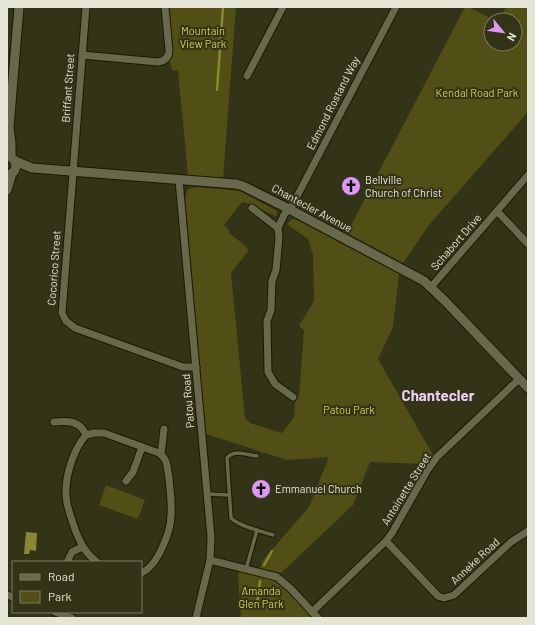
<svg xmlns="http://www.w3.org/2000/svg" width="535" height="625" font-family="Barlow,sans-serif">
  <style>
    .green { fill: #514f15 }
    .water { fill: #898731 }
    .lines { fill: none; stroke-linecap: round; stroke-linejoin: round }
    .stream { stroke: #898731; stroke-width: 2.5 }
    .service-casing { stroke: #1b1a02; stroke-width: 5.5 }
    .minor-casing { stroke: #1b1a02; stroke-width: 9 }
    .tertiary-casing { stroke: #1b1a02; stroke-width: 11 }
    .service { stroke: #68684c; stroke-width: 3.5 }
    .minor { stroke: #68684c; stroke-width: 7 }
    .tertiary { stroke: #68684c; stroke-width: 9 }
    .labels { text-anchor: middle; stroke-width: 4; stroke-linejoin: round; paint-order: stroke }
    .park-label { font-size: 11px; fill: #d0ce5a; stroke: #333318 }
    .street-label { font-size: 11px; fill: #e4e5d5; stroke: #333318 }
    .poi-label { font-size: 11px; fill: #e4e5d5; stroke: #333318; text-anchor: start }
    .district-label { font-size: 15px; font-weight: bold; fill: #eed1f7; stroke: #333318 }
  </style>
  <rect width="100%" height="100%" fill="#333318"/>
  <g class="green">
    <polygon points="169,7 236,7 223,179 188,175 178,71 172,70 170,62 173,53"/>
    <polygon points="465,7 469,7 494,20 491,20 491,44 515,44 515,20 497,20 507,7 528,7 528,112 429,225 403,263 347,233"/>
    <polygon points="196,187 240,191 277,211 277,216 275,216 251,204 242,202 224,225 230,231 229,233 247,247 246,248 249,250 231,273 245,418 250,423 282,433 294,417 295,403 299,396 304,330 299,326 314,301 313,255 308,239 287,224 292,219 297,220 399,274 393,327 378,359 433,455 427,464 370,462 353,505 281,573 260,568 263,560 309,507 329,457 287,460 206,434 185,198 188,189"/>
    <polygon points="106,485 145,500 138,519 99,505"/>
    <polygon points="239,571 277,581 312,617 241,618 238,575"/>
  </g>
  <polygon class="water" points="26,532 37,533 36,551 30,550 29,554 24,554"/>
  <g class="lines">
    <g class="stream">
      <polyline points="217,90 223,7"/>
      <polyline points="264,565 272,551"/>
      <polyline points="257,604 260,581"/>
    </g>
    <g class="service-casing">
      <g id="service">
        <path d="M257 456C247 455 233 449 227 458L231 518C240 527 261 531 273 535"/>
        <polyline points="207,494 229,495"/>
        <polyline points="246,569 257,530"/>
      </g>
    </g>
    <g class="minor-casing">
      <g id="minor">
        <polyline points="86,7 62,313 66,321 75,328 183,367 196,367"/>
        <path d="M82 55 158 62C165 61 169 57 169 50L165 7"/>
        <polyline points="247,76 283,7"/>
        <polyline points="179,180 211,537 210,560 196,618"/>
        <polyline points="252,208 278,228"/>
        <polyline points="497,211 528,244"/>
        <polyline points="431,287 528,175"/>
        <polyline points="293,397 275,384 268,372 267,321 271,310 272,281 276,270 279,237 278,228 284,215 293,204 396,7"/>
        <path d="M54 422C67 421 80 420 86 435 73 450 65 476 66 496 67 509 72 520 76 532 81 544 86 554 97 562"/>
        <path d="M86 435 94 433H104L159 453C168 459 167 468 169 478 170 490 172 503 171 515 171 532 157 567 141 573"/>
        <polyline points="161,454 164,429"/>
        <polyline points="126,481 133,472 142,447"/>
        <polyline points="386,541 438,596 444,598 454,595 511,542 528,531"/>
        <polyline points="210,560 277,577 291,589 318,618"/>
        <polyline points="67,562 72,552 82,547"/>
        <polyline points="7,595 13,597"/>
        <polyline points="55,612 72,618"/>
        <polyline points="312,612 386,541 392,533 427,471 437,457 519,379"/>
      </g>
    </g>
    <g class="tertiary-casing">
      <g id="tertiary">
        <polyline points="9,128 11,143 11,157"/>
        <polyline points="7,136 9,127 19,7"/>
        <polyline points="15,161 32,168 236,184 243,186 289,209 424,281 445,301 528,388"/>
        <path d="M7 175C15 174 17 168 15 161L11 157"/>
        <polyline points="7,190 12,173"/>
      </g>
    </g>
    <use href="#service" class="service"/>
    <use href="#minor" class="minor"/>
    <use href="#tertiary" class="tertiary"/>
  </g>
  <defs>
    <g id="church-disc" transform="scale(1)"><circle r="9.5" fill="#de98f3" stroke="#333318"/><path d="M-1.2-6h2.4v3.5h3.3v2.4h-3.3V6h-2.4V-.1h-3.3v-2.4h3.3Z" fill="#111"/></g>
  </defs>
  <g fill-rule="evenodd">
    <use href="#church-disc" x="351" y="186"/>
    <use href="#church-disc" x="261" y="489"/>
  </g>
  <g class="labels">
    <g class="park-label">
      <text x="203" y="35">Mountain<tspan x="203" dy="13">View Park</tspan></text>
      <text x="477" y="97">Kendal Road Park</text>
      <text x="349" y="414">Patou Park</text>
      <text x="261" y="595">Amanda<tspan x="261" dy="13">Glen Park</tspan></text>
    </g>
    <g class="street-label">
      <text transform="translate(68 88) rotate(-86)" y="4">Briffant Street</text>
      <text transform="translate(333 103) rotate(-63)" y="4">Edmond Rostand Way</text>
      <text transform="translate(312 208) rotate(28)" y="4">Chantecler Avenue</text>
      <text transform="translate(456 242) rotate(-49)" y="4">Schabort Drive</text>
      <text transform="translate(54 268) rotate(-86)" y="4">Cocorico Street</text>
      <text transform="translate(188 401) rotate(-95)" y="4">Patou Road</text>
      <text transform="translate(406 489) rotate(-58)" y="4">Antoinette Street</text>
      <text transform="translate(475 561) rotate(-43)" y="4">Anneke Road</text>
    </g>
    <g class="poi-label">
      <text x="365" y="184">Bellville<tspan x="365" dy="13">Church of Christ</tspan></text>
      <text x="275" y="493">Emmanuel Church</text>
    </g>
    <g class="district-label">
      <text x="438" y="401">Chantecler</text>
    </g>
  </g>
  <rect width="535" height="625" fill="none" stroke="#e4e5d5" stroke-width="16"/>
  <rect x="12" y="561" width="130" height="52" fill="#333318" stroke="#7a7a64"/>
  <rect x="20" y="574" width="20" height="6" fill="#68684c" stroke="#7a7a64"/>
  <text x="48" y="581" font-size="12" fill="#e4e5d5">Road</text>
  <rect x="20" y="591" width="20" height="12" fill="#514f15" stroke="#7a7a64"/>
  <text x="48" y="601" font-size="12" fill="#e4e5d5">Park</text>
  <g transform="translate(503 32) rotate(119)"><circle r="19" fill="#333318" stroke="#7a7a64"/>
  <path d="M0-3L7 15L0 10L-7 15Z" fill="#de98f3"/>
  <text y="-6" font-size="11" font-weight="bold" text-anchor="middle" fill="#e4e5d5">N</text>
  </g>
</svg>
